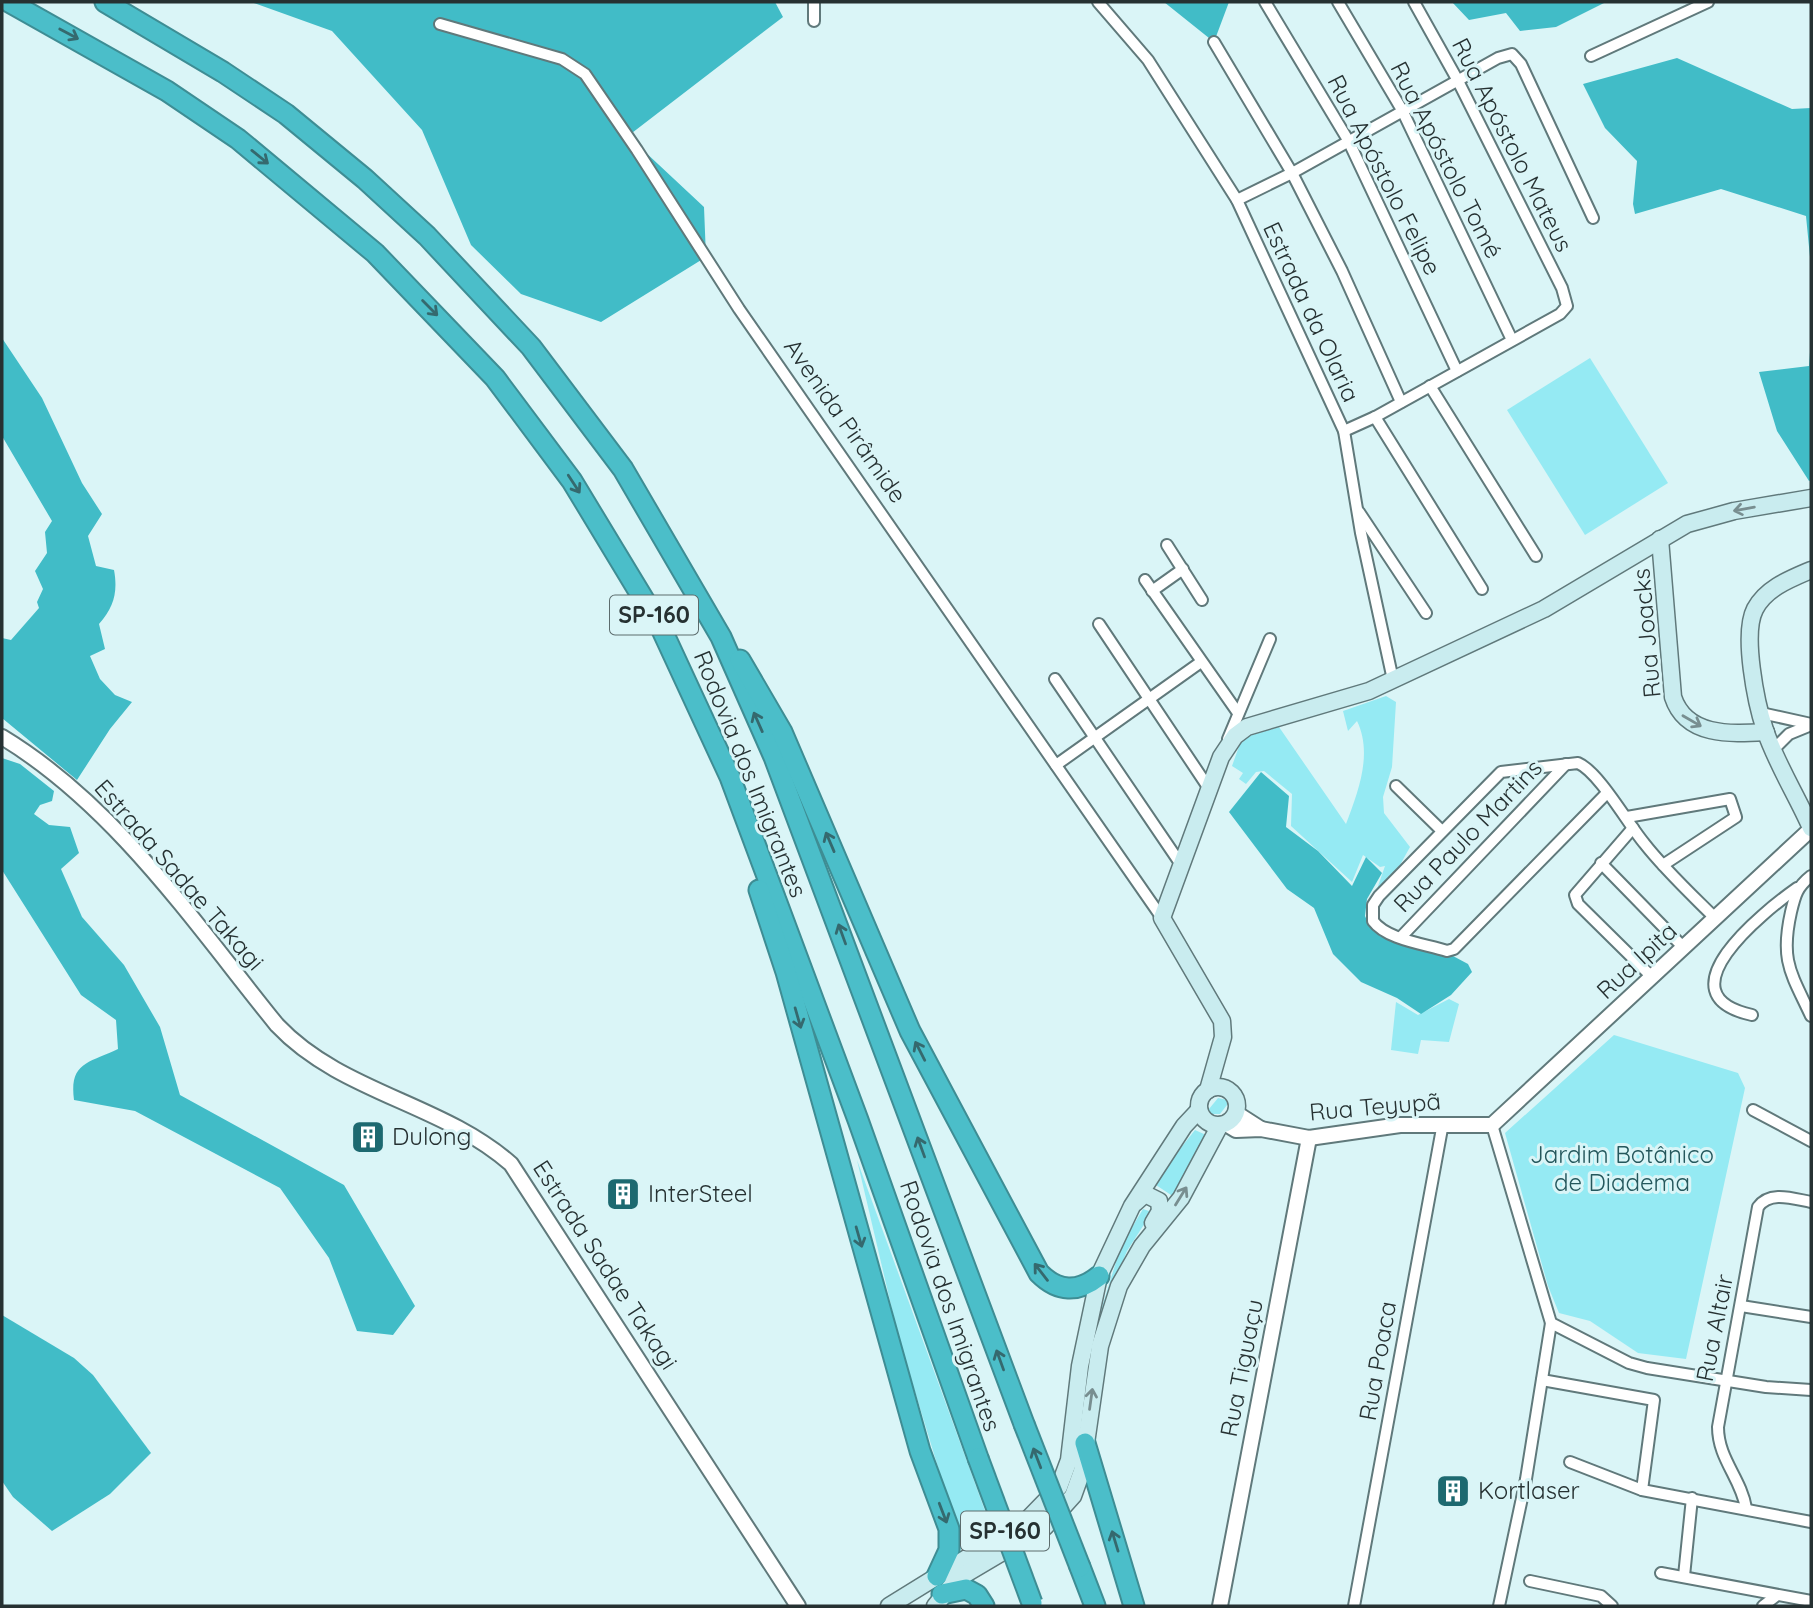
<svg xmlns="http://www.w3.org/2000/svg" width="1813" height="1608" font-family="Quicksand,sans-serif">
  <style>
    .green { fill: #95eaf3 }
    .forest { fill: #41bcc7 }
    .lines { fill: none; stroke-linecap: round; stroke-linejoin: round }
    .minor-casing { stroke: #60797b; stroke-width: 14 }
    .tertiary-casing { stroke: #60797b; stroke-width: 18 }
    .secondary-casing { stroke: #60797b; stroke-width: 19 }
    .motorway-casing { stroke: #3e8d94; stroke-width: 23 }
    .minor { stroke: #fff; stroke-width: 10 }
    .tertiary { stroke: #fff; stroke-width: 14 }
    .secondary { stroke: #c9ecef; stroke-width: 16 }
    .motorway { stroke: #4bbec9; stroke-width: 19 }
    .motorway-bridge-casing { stroke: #3e8d94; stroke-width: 23; stroke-linecap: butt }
    .motorway-bridge { stroke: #4bbec9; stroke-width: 19 }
    .oneway { stroke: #35696e }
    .oneway2 { stroke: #788e90 }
    .labels { text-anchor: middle; stroke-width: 6; stroke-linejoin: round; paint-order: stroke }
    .shield { fill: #daf5f7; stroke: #5c6c6d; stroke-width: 2 }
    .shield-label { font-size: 23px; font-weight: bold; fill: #263132 }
    .street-label { font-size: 24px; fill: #263132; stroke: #daf5f7 }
    .poi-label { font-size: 24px; fill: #263132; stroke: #daf5f7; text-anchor: start }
    .park-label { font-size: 24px; fill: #24575c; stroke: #daf5f7 }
  </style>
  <rect width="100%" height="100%" fill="#daf5f7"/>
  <g class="green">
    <polygon points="1590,358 1668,483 1585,535 1507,410"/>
    <path d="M1386 696 1396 702 1392 767 1383 797 1384 813 1410 847 1400 865 1377 889 1385 866 1380 867 1363 855 1352 882 1291 826 1292 794 1264 771 1256 772 1246 784 1239 779 1243 773 1232 766 1242 738 1279 727 1346 824C1358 792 1373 754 1357 721L1348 731 1343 711Z"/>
    <polygon points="1449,999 1459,1004 1449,1042 1421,1040 1418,1054 1391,1050 1396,1002 1418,1015"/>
    <polygon points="1614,1035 1738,1073 1745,1088 1686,1359 1638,1353 1590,1321 1559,1313 1548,1286 1505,1133"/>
    <polygon points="1218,1098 1227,1100 1227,1105 1220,1114 1209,1114 1209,1109"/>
    <polygon points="1195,1130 1206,1135 1174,1197 1153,1183"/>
    <polygon points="857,1160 992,1530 958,1551 959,1524 941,1477 899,1339"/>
    <polygon points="1143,1209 1152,1212 1127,1251 1097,1323 1121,1246"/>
  </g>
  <g class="forest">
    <polygon points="251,2 775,2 783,17 628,136 704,207 706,257 601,322 521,294 471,245 422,130 332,31"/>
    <polygon points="1164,2 1229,2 1214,42"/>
    <polygon points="1452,2 1606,2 1556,27 1520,31 1506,13 1469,20"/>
    <polygon points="1677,58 1792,109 1811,108 1811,267 1806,216 1721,189 1635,214 1633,204 1637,161 1605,128 1583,84"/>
    <path d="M2 338 42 398 82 483 102 514 88 536 96 566 114 570C118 592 114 607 99 624L105 649 90 656 100 679 115 695 132 702 110 729 77 780 2 718V638L11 640 39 608 37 602 43 589 35 571 47 553 45 532 52 521 2 436Z"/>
    <polygon points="1811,338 1811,480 1809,481 1777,431 1759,372 1809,366"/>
    <path d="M2 758 20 764 54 791 52 801 40 805 34 814 49 825 70 827 79 853 61 869 82 917 124 965 160 1027 180 1095 344 1185 415 1306 393 1335 357 1331 329 1258 280 1188 135 1111 74 1100C69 1062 89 1063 118 1049L116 1020 81 995 2 870Z"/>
    <polygon points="1261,772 1289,796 1286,827 1318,851 1352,886 1366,857 1382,873 1367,899 1365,916 1370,927 1380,936 1453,956 1468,964 1472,972 1451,995 1421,1014 1397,998 1361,982 1333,954 1314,908 1287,889 1229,812"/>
    <polygon points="2,1315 74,1358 93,1375 151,1453 110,1494 52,1531 13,1497 2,1481"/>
  </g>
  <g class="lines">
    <g class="minor-casing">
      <g id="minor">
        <polyline points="1098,2 1148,60 1237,200 1344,431 1361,533 1393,680"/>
        <polyline points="1265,2 1348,140 1457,371"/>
        <polyline points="1338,2 1402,110 1512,340"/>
        <polyline points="814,21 814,2"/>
        <polyline points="440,24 562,59 585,74 637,150 739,309 1162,918"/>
        <polyline points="1214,42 1292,173 1342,271 1401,402"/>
        <polyline points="1591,56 1708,2"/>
        <polyline points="1237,200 1292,173 1498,58 1512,54 1521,64 1593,218"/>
        <polyline points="1430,386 1536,556"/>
        <polyline points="1375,417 1482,589"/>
        <polyline points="1344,431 1375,417 1560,314 1567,306 1562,288 1457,79 1414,2"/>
        <polyline points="1359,512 1426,613"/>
        <polyline points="1167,545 1202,600"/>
        <polyline points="1145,580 1238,713"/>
        <polyline points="1152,591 1183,569"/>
        <polyline points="1099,624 1210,790"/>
        <polyline points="1055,679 1182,866"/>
        <polyline points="1761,713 1811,724"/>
        <polyline points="1228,739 1270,639"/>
        <polyline points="1775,748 1789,734 1811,725"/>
        <polyline points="1056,765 1201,662"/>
        <polyline points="1396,786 1442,831"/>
        <path d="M1607 793 1454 949 1447 951C1426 944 1387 940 1373 921V905L1379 896 1501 772 1578 763C1599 772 1628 824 1644 843 1665 870 1691 894 1715 918"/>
        <polyline points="1627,817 1730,799 1736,817 1663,865"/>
        <polyline points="1633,828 1575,895 1578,904 1652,977"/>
        <polyline points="1601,863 1684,948"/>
        <path d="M1811 876C1797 887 1795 895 1791 912 1780 961 1791 973 1811 1016"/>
        <polyline points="1401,937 1566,764"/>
        <path d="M1752 1015C1659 995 1763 912 1797 888"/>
        <polyline points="1753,1110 1811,1141"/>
        <polyline points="1492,1125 1551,1323 1629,1363 1647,1368 1766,1387 1811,1390"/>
        <polyline points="1741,1306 1811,1317"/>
        <polyline points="1542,1380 1654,1400 1642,1490 1811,1522"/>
        <polyline points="1570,1462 1642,1490"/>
        <path d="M1746 1508C1741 1478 1718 1459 1718 1427L1758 1207C1770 1190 1794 1199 1811 1202"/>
        <polyline points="1661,1573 1811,1601"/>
        <polyline points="1684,1576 1692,1498"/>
        <polyline points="1530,1581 1601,1596 1612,1606"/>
        <polyline points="1354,1606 1443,1123"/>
        <polyline points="1499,1606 1526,1479 1551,1323"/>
        <polyline points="1763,1606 1776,1596"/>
      </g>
    </g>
    <g class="tertiary-casing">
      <g id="tertiary">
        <path d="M2 737C116 806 195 924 277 1025 341 1093 442 1103 511 1164L798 1606"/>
        <polyline points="1236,1113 1261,1129"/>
        <polyline points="1226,1124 1236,1130 1261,1129 1309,1138 1400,1125 1492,1125 1811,829"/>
        <polyline points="1220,1606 1309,1138"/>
      </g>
    </g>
    <g class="secondary-casing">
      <g id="secondary">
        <path d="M1660 539 1673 697C1686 737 1731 734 1766 732"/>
        <path d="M1811 570C1790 579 1766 588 1755 609 1742 634 1756 703 1765 730 1776 763 1797 796 1811 828"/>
        <circle cx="1218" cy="1106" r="19"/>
        <polyline points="1208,1090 1223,1037 1222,1021 1162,918 1221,757 1235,736 1247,727 1369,691 1544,609 1687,524 1734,511 1811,498"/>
        <polyline points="1135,1203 1145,1194 1159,1201 1160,1211 1153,1223"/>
        <polyline points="889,1606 1025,1522 1059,1487 1069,1460 1080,1366 1099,1276 1132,1206 1184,1126 1199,1110"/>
        <polyline points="935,1606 957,1579 1045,1527 1073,1496 1082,1471 1100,1346 1119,1286 1142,1246 1181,1198 1220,1125"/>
      </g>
    </g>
    <g class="motorway-casing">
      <g id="motorway">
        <polyline points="9,2 167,91 238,139 375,253 495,378 572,481 661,628 730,777 858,1120 978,1458"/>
        <polyline points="105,2 223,72 286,114 365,179 427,236 531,347 623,469 721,637 774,757 1024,1424"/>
        <path d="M740 660 782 732 910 1031 1039 1273C1058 1292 1078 1293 1099 1276"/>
        <polyline points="759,890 786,972 920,1451 949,1529 949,1550 937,1576"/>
        <polyline points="1085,1443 1134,1606"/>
        <polyline points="1080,1567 1095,1606"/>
        <polyline points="942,1594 966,1589 977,1595 984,1606"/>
      </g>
    </g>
    <use href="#minor" class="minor"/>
    <use href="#tertiary" class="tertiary"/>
    <use href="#secondary" class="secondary"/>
    <use href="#motorway" class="motorway"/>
    <g class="motorway-bridge-casing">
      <g id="motorway-bridge">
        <polyline points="1024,1424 1080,1567"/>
        <polyline points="978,1458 1032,1603"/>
      </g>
    </g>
    <use href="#motorway-bridge" class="motorway-bridge"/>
  </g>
  <defs><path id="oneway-shaft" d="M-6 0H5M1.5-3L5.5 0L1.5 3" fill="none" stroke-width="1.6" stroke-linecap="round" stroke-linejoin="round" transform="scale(1.75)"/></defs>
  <g class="oneway">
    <use href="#oneway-shaft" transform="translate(69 34) rotate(28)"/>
    <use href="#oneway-shaft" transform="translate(260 157) rotate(39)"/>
    <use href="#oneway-shaft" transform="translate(430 308) rotate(45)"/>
    <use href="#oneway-shaft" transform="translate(574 484) rotate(57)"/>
    <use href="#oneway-shaft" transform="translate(758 722) rotate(-114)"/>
    <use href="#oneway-shaft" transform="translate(830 842) rotate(-113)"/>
    <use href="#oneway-shaft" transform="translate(842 934) rotate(-110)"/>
    <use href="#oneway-shaft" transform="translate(798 1018) rotate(74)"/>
    <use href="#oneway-shaft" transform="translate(920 1051) rotate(-117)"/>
    <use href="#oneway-shaft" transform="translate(921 1147) rotate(-110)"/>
    <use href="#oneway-shaft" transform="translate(859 1237) rotate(74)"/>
    <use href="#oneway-shaft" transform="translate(1041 1272) rotate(-128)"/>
    <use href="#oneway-shaft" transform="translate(1000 1360) rotate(-110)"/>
    <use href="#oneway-shaft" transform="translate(1037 1458) rotate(-111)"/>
    <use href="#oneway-shaft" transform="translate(943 1513) rotate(69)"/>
    <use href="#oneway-shaft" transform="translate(1115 1541) rotate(-107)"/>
  </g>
  <g class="oneway2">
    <use href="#oneway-shaft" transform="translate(1744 509) rotate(170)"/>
    <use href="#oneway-shaft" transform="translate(1692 721) rotate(30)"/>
    <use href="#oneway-shaft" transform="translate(1181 1196) rotate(-58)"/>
    <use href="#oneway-shaft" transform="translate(1091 1399) rotate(-82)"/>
  </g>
  <defs>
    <g id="building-square" transform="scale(1.75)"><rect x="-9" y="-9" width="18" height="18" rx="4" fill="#1d6970" stroke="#daf5f7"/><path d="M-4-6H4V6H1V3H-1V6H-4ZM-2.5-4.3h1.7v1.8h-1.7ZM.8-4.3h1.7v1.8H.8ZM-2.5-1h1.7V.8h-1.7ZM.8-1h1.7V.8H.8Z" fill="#fff"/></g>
  </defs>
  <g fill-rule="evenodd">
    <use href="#building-square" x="368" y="1137"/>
    <use href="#building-square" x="623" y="1194"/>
    <use href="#building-square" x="1453" y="1491"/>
  </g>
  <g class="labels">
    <g class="shield">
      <rect x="610" y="595.5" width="88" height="39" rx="5"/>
      <rect x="961" y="1511.5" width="88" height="39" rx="5"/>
    </g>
    <g class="shield-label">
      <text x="654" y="623">SP-160</text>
      <text x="1005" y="1539">SP-160</text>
    </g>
    <g class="street-label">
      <text transform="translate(1512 145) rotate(63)" y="8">Rua Apóstolo Mateus</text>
      <text transform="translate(1446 160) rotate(63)" y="8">Rua Apóstolo Tomé</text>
      <text transform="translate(1384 175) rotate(63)" y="8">Rua Apóstolo Felipe</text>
      <text transform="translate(1311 312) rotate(65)" y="8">Estrada da Olaria</text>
      <text transform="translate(845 421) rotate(55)" y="8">Avenida Pirâmide</text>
      <text transform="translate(1647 633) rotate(-95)" y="8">Rua Joacks</text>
      <text transform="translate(750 774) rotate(68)" y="8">Rodovia dos Imigrantes</text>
      <text transform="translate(1468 836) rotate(-46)" y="8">Rua Paulo Martins</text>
      <text transform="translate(179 875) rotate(49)" y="8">Estrada Sadae Takagi</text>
      <text transform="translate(1637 961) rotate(-43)" y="8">Rua Ipita</text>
      <text transform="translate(1375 1107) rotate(-5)" y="8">Rua Teyupã</text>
      <text transform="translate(605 1265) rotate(57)" y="8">Estrada Sadae Takagi</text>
      <text transform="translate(950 1306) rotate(71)" y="8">Rodovia dos Imigrantes</text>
      <text transform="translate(1715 1328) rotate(-79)" y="8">Rua Altair</text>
      <text transform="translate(1378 1361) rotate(-80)" y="8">Rua Poaca</text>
      <text transform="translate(1242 1368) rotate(-79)" y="8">Rua Tiguaçu</text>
    </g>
    <g class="poi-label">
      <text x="392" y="1145">Dulong</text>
      <text x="648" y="1202">InterSteel</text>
      <text x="1478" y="1499">Kortlaser</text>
    </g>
    <g class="park-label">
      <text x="1622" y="1163">Jardim Botânico<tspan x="1622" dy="28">de Diadema</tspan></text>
    </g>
  </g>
  <rect width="1813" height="1608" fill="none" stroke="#263132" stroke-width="7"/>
</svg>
